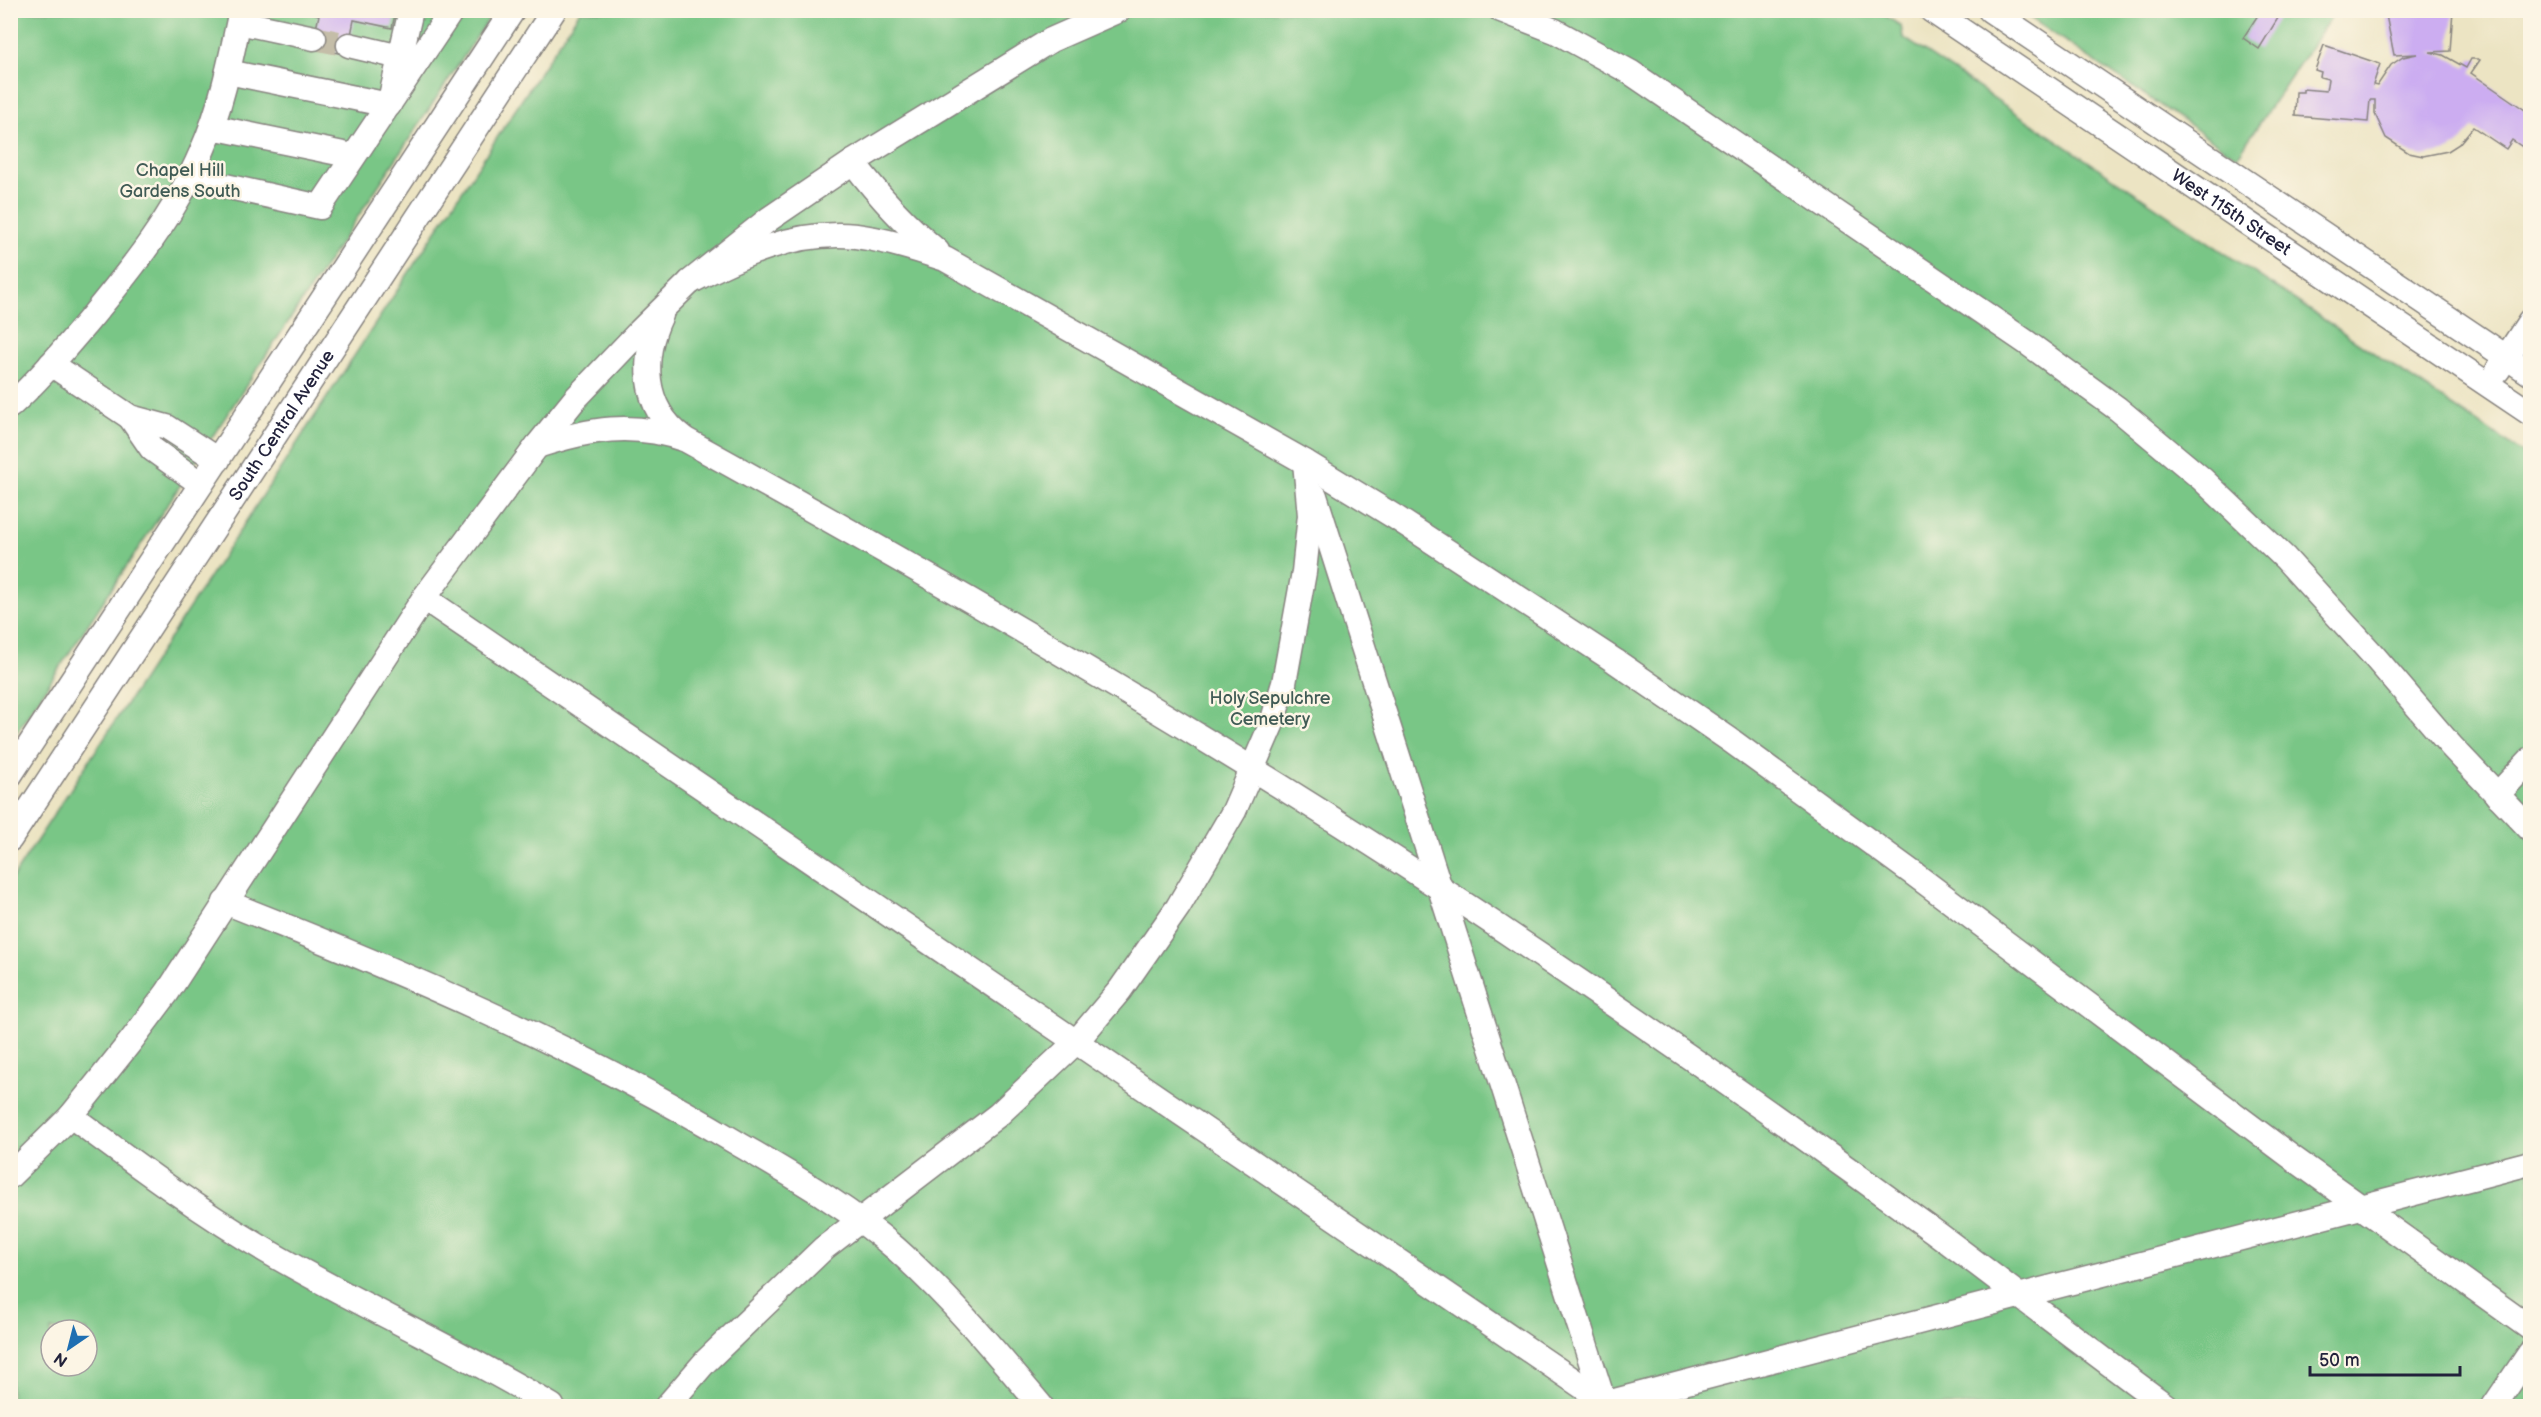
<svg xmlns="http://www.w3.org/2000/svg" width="2541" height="1417" font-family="'Balsamiq Sans',sans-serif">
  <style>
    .green { fill: #79c686; stroke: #4e7460; stroke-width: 1.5; fill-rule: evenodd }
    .building { fill: #ccadf1 }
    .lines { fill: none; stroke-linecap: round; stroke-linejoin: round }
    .minor-tunnel { stroke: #c4bda8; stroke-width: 24; stroke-dasharray: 24 12; stroke-linecap: butt }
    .minor-casing { stroke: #87837f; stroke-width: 27 }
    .minor { stroke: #fff; stroke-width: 24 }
    .labels { text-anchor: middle; stroke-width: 5; stroke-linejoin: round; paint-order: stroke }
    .park-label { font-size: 18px; fill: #405b55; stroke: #fcf5e5 }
    .street-label { font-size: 18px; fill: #22223b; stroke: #fcf5e5 }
  </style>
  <rect width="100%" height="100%" fill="#fcf5e5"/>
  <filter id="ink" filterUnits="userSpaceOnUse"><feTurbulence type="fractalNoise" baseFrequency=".0167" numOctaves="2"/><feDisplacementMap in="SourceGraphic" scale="12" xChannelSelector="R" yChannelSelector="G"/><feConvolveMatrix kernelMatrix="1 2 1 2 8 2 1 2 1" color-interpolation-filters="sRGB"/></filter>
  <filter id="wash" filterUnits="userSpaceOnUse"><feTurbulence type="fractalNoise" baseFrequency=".008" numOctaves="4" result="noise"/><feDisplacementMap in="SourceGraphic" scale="24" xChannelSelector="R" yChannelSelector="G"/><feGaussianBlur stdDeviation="1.35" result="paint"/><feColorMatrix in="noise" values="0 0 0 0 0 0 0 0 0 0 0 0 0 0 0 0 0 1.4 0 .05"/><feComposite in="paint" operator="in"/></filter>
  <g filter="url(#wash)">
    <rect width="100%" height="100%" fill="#ece4c3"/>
    <g class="green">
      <polygon points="11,11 494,11 11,741"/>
      <path d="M580 11H1878L1901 26 1903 37 2530 458V1406H11V880ZM51 1330H87V1366H51Z"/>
      <polygon points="2020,11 2335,11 2237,157"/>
    </g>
    <g id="blocks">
      <g class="building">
        <polygon points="302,10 396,10 392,28 354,20 347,55 312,47 319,15"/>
        <polygon points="2250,10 2283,10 2259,49 2243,38 2258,15"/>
        <polygon points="2385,10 2453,10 2450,51 2430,52 2443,55 2466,68 2471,59 2478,59 2480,60 2471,73 2528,112 2530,108 2530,146 2527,150 2512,140 2506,149 2473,127 2459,144 2448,151 2423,156 2409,153 2386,138 2375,114 2375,100 2370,100 2368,122 2295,116 2296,92 2303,92 2303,89 2326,91 2328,79 2320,77 2321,72 2315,70 2324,45 2380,64 2373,85 2377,86 2391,65 2403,57 2417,54 2394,55"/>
      </g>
    </g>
  </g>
  <g filter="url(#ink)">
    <use href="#blocks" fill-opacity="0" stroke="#87837f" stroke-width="1.5"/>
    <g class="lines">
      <polyline class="minor-tunnel" points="314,38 349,45"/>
      <g class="minor-casing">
        <g id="minor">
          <polyline points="1501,10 1555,31 1630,72 2026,342 2118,409 2202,479 2285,558 2373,655 2451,746 2530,829"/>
          <path id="s1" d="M1931 10 2530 413"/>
          <polyline points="1990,10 2530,373"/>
          <polyline points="239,22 314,38"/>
          <polyline points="349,45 400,57"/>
          <polyline points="228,72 389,105 411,10"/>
          <polyline points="212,127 353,156"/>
          <path d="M853 162C878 195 904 224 937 251"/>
          <polyline points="189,178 320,207 452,10"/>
          <path d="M690 282C740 255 797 230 856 236 887 240 916 249 945 259L1305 462 1395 517 1615 661 1730 740 1914 874 2290 1156 2530 1328"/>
          <path d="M661 315C641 357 642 407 682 437"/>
          <polyline points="51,364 130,417 167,427 218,460"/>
          <polyline points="2498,370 2530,321"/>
          <path d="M10 406C38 381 61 353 85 325 130 271 174 217 202 151 222 106 231 58 241 10"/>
          <polyline points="130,417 152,449 201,484"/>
          <path d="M537 446C589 429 633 421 686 440 976 600 1264 768 1539 954 1674 1045 1808 1139 1939 1235 2015 1292 2090 1350 2166 1406"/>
          <polyline points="1315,496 1605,1406"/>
          <polyline points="424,598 1611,1406"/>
          <polyline points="10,775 513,10"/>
          <polyline points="2497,795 2530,760"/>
          <path id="s2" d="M10 839 554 10"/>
          <path d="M225 902C401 971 575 1046 737 1143 791 1175 848 1207 895 1248 949 1296 995 1351 1041 1406"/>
          <path d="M71 1116C138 1166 204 1215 277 1257 368 1309 463 1352 552 1406"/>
          <polyline points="10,1176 71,1116 131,1041 167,993 424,598 537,446 575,399 640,331 690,282 769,219 853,162 1051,40 1119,10"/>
          <polyline points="667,1406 706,1361 824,1248 998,1115 1076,1042 1120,990 1178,907 1234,811 1272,723 1284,683 1304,572 1310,515 1305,462"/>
          <polyline points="1595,1406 2530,1163"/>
          <polyline points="2494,1406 2530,1353"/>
        </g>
      </g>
      <use href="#minor" class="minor"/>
    </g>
  </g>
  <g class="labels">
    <g class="park-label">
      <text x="180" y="176">Chapel Hill<tspan x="180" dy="21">Gardens South</tspan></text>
      <text x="1270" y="704">Holy Sepulchre<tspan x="1270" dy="21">Cemetery</tspan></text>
    </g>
    <g class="street-label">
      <text dy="6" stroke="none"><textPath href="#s1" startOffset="362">West 115th Street</textPath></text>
      <text dy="6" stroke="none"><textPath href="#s2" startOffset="495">South Central Avenue</textPath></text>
    </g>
  </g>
  <rect width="2541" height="1417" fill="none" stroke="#fcf5e5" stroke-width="36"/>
  <g transform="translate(69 1348) rotate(215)"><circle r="28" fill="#fcf5e5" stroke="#a5a1a1" stroke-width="1.5"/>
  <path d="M0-4.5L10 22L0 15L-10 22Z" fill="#1f6fb2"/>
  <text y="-9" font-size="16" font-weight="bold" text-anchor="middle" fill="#22223b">N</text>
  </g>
  <path d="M2310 1366v9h150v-9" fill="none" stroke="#22223b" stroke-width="3"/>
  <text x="2319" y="1366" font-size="18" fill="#22223b" stroke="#fcf5e5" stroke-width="4.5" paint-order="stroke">50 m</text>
</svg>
